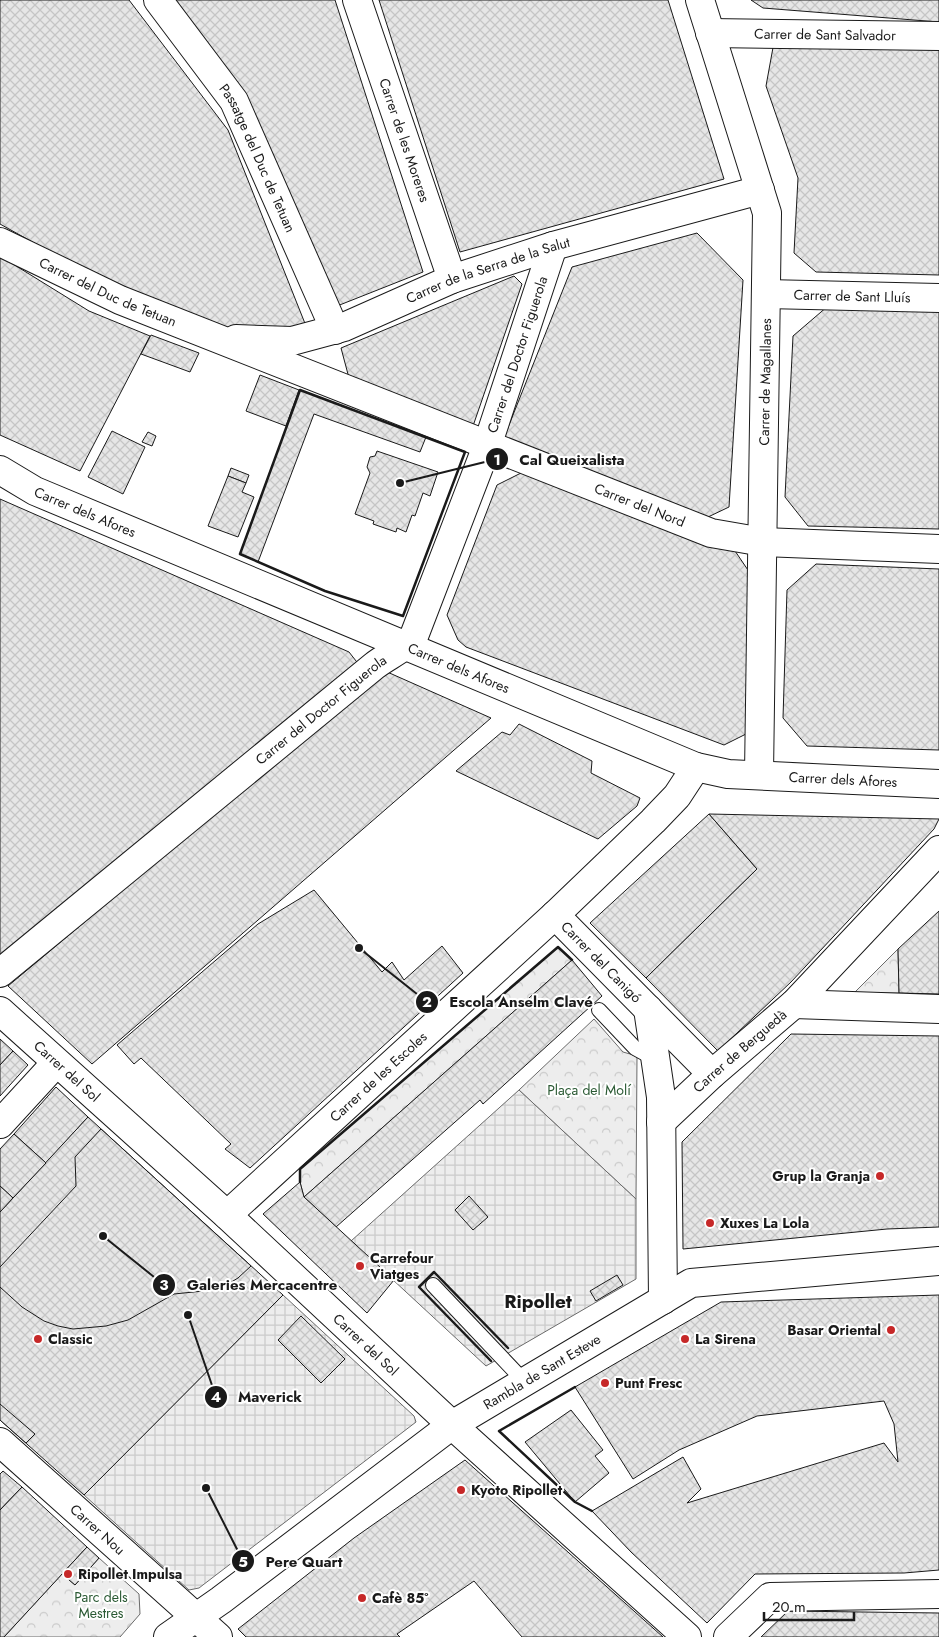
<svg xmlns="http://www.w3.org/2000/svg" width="939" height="1637" font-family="Jost,sans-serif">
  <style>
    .park { fill: url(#park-crowns); stroke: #6a6a6a }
    .plaza { fill: url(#plaza-grid); stroke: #6a6a6a }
    .building { fill: url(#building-cross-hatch); stroke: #1a1a1a }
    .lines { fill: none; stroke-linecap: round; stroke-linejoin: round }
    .lane-casing { stroke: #1a1a1a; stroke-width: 16 }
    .street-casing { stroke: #1a1a1a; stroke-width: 30 }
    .lane { stroke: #fff; stroke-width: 14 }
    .street { stroke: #fff; stroke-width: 28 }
    .wall { stroke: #1a1a1a; stroke-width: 2.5 }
    .poi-dot { fill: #c62828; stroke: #fff; stroke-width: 2 }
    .labels { text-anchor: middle; stroke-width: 4; stroke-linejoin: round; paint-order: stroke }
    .street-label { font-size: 14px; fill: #1a1a1a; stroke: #fff }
    .park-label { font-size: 14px; fill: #2b5a34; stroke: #fff }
    .poi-label { font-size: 14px; font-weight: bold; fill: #1a1a1a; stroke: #fff; text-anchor: start }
    .district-label { font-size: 19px; font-weight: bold; fill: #1a1a1a; stroke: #fff }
    .leader { fill: none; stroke: #1a1a1a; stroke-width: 2 }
    .callout-dot { fill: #1a1a1a; stroke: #fff; stroke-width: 2 }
    .mark-label { font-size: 15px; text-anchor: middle; font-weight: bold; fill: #fff }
    .callout-label { font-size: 15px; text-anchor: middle; font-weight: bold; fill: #1a1a1a; stroke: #fff; stroke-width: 4; stroke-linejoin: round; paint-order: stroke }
  </style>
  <defs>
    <pattern id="park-crowns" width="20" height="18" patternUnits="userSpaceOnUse" patternTransform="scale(1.25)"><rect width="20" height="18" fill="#ededed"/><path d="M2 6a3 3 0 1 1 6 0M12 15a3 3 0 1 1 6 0" fill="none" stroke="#cbcbcb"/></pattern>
    <pattern id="plaza-grid" width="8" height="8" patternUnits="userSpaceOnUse" patternTransform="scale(1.25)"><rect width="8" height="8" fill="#ededed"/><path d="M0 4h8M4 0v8" fill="none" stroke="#cbcbcb"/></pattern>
    <pattern id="building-cross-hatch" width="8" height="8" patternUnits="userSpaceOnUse" patternTransform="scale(1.25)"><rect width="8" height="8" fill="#e6e6e6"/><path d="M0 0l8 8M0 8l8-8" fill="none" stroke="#c5c5c5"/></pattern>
  </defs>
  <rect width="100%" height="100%" fill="#fff"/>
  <g class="park">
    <polygon points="558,947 572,960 304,1197 300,1182 300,1169"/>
    <polygon points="898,949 899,993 854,993"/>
    <polygon points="594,1019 623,1052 637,1056 636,1199 519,1090"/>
    <polygon points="99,1558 139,1594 140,1614 120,1637 4,1637 62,1574 75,1585"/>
  </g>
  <g class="plaza">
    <polygon points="519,1090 636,1199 636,1279 486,1366 351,1241"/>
    <polygon points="283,1295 414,1416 416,1422 199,1588 189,1590 84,1495"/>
  </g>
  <g class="building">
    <polygon points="0,0 129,0 228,130 306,326 215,329 128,295 0,224"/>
    <polygon points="167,0 335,0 423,272 332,308"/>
    <polygon points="379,0 668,0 724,179 460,252"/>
    <polygon points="751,0 939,0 939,22 763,8"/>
    <polygon points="774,42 939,47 939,275 816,272 794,253 798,178 766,86"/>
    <polygon points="697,233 743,280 729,507 708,517 503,440 572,267"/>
    <polygon points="0,256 89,311 150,336 80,471 0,435"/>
    <polygon points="514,276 522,284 473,426 349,378 341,348"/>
    <polygon points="828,306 939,309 939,529 808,526 785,497 793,336"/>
    <polygon points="151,335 199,353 190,372 141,354"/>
    <polygon points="260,375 299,390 286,426 246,411"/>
    <polygon points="300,390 426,437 420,452 314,414 258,562 240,554"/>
    <polygon points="112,431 145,447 123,494 88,477"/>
    <polygon points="148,432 156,436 152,446 142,442"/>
    <polygon points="377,451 438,472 430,496 423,493 415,516 412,515 406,532 397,528 396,532 373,524 374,521 355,514 370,473 367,467 370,457 375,456"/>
    <polygon points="231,468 249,475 246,483 228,476"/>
    <polygon points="531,468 733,548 752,576 752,731 724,745 466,647 458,640 447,615 497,485"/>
    <polygon points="228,476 246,483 242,492 254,497 238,537 208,526"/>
    <polygon points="0,499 349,652 360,666 0,961"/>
    <polygon points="816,564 939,569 939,750 807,746 783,718 787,590"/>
    <polygon points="385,671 491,718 92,1064 8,986"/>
    <polygon points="519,724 592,761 591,773 640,798 637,806 598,839 456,771 502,732 510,735"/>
    <polygon points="709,814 757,869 646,978 590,923"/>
    <polygon points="709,814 939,819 934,829 791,982 718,1051 646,978 757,869"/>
    <polygon points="314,890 382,972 392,962 404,980 442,946 463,973 250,1168 225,1149 231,1144 141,1058 134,1064 117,1045 258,924"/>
    <polygon points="939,911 939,994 899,993 898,949"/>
    <polygon points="572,960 602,996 483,1104 480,1100 336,1227 304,1197"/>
    <polygon points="791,1034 939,1036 939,1227 887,1229 683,1249 682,1142"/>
    <polygon points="0,1039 13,1051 0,1065"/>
    <polygon points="13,1051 28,1065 0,1096 0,1065"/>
    <polygon points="56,1087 88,1117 46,1163 14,1134"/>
    <polygon points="88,1117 283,1295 84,1495 0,1420 0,1212"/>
    <polygon points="101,1129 251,1266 238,1278 223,1287 213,1290 174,1294 128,1320 106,1326 73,1329 58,1326 44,1321 22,1307 0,1287 0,1267 76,1186 75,1157"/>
    <polygon points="14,1134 46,1163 13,1198 0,1186 0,1149"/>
    <polygon points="300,1182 304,1197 394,1280 367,1313 263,1214"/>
    <polygon points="0,1186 13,1198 0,1212"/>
    <polygon points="469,1196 488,1217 473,1230 455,1210"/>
    <polygon points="617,1275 623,1285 596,1301 590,1291"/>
    <polygon points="939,1295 939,1570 904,1573 755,1574 707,1623 631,1552 592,1511 683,1457 701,1489 687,1503 884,1443 898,1462 894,1424 884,1401 757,1416 679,1450 633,1479 575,1387 721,1302"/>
    <polygon points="301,1316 345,1359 321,1383 278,1340"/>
    <polygon points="0,1404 35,1434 26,1443 0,1420"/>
    <polygon points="571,1410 603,1450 595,1456 609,1473 575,1502 525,1442"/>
    <polygon points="465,1460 663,1637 522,1637 474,1581 397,1634 400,1637 246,1637 238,1629 354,1538"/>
    <polygon points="3,1471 22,1487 0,1510 0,1474"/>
    <polygon points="22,1487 87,1547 4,1637 0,1637 0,1510"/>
    <polygon points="87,1547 99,1558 75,1585 62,1574"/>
    <polygon points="788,1611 939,1613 939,1637 761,1637"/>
  </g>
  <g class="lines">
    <g class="lane-casing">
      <g id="lane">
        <polyline points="599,1010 635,1048 655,1059"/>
        <polyline points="433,1285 524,1381"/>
      </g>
    </g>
    <g class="street-casing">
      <g id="street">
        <path id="s1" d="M158 0 234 101 335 330"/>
        <path id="s2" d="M357 0 452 279"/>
        <polyline points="700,0 767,213 759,774"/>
        <path id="s3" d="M710 33 939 36"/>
        <path id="s4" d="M0 242 120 300 711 533 763 542 939 549"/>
        <path id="s5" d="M766 294 939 298"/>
        <path id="s6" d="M236 339 292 341 344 327 452 279 553 246 760 190"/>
        <path id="s7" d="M0 470 35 491 696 767 728 774 939 784"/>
        <path id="s8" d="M555 915 712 1074"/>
        <path id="s9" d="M0 973 374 666C388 655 403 650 414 636L487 446 553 246"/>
        <polyline points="794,1004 939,1009"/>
        <polyline points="648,1009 661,1097 663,1300"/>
        <path id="s10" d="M0 1011 227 1215 452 1425 687 1637"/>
        <path id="s11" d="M661 1122 712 1074 794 1004 939 850"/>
        <polyline points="0,1124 56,1063"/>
        <path id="s12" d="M227 1215 555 915 653 821 677 796 696 767"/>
        <path id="s13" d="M0 1442 218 1637"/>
        <path id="s14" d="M168 1637 221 1600 452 1425 691 1283 939 1261"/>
        <polyline points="728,1637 770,1597 939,1594"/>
      </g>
    </g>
    <use href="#lane" class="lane"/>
    <use href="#street" class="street"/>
    <g class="wall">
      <polygon points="300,390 465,452 403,616 325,591 240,554"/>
      <polyline points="300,1182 300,1169 558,947 572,960"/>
      <polyline points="491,1361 419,1287 434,1272 508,1348"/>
      <polyline points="575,1387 499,1431 575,1502 592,1511"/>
    </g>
  </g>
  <g class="poi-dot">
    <circle cx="880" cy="1176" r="5"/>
    <circle cx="710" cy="1223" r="5"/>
    <circle cx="360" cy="1266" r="5"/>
    <circle cx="891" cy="1330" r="5"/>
    <circle cx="38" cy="1339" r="5"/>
    <circle cx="685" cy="1339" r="5"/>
    <circle cx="605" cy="1383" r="5"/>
    <circle cx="461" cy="1490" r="5"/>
    <circle cx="68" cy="1574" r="5"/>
    <circle cx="362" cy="1598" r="5"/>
  </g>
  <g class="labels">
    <g class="street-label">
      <text dy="5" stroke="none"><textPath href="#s3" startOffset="115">Carrer de Sant Salvador</textPath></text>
      <text dy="5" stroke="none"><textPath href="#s2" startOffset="148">Carrer de les Moreres</textPath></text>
      <text dy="5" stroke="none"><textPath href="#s1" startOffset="188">Passatge del Duc de Tetuan</textPath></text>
      <text dy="5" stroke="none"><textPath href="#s6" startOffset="265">Carrer de la Serra de la Salut</textPath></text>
      <text dy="5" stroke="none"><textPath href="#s4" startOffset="119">Carrer del Duc de Tetuan</textPath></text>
      <text dy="5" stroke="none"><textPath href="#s5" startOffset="86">Carrer de Sant Lluís</textPath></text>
      <text dy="5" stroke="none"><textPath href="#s9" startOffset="834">Carrer del Doctor Figuerola</textPath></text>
      <text transform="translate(765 382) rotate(-89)" y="5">Carrer de Magallanes</text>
      <text dy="5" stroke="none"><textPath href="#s4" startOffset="692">Carrer del Nord</textPath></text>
      <text dy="5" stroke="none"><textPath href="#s7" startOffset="95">Carrer dels Afores</textPath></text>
      <text dy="5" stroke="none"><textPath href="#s7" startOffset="500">Carrer dels Afores</textPath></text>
      <text dy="5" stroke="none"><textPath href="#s9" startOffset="415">Carrer del Doctor Figuerola</textPath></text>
      <text dy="5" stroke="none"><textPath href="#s7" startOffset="905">Carrer dels Afores</textPath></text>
      <text dy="5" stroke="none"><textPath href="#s8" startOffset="66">Carrer del Canigó</textPath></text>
      <text dy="5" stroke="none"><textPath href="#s11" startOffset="106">Carrer de Berguedà</textPath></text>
      <text dy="5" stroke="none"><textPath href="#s10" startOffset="90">Carrer del Sol</textPath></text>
      <text dy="5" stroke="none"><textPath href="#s12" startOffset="205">Carrer de les Escoles</textPath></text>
      <text dy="5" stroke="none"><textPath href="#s10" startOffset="495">Carrer del Sol</textPath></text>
      <text dy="5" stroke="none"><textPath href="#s14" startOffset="459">Rambla de Sant Esteve</textPath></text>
      <text dy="5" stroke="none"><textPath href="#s13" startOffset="131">Carrer Nou</textPath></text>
    </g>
    <g class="park-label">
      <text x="589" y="1095">Plaça del Molí</text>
      <text x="101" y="1602">Parc dels<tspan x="101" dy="16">Mestres</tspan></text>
    </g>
    <g class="poi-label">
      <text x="870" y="1181" text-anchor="end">Grup la Granja</text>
      <text x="720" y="1228">Xuxes La Lola</text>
      <text x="370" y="1263">Carrefour<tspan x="370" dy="16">Viatges</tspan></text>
      <text x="881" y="1335" text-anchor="end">Basar Oriental</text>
      <text x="48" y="1344">Classic</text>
      <text x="695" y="1344">La Sirena</text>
      <text x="615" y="1388">Punt Fresc</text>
      <text x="471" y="1495">Kyoto Ripollet</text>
      <text x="78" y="1579">Ripollet Impulsa</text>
      <text x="372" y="1603">Cafè 85º</text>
    </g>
    <g class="district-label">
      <text x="538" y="1308">Ripollet</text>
    </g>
  </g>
  <path class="leader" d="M400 483L497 459M359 948L427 1002M103 1236L164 1285M188 1315L216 1397M206 1488L243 1561"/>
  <g class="callout-dot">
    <circle cx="400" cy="483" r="5"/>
    <circle cx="359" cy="948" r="5"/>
    <circle cx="103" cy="1236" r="5"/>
    <circle cx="188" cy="1315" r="5"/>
    <circle cx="206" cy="1488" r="5"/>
    <circle cx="497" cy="459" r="12"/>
    <circle cx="427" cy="1002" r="12"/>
    <circle cx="164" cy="1285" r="12"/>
    <circle cx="216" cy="1397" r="12"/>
    <circle cx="243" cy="1561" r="12"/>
  </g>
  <g class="mark-label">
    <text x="497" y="465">1</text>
    <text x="427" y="1007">2</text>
    <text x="164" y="1290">3</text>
    <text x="216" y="1402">4</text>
    <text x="243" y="1567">5</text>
  </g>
  <g class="callout-label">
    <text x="572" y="465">Cal Queixalista</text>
    <text x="521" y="1007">Escola Anselm Clavé</text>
    <text x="262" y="1290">Galeries Mercacentre</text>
    <text x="270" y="1402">Maverick</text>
    <text x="304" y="1567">Pere Quart</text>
  </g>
  <path d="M764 1612v8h90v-8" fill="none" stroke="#1a1a1a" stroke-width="2.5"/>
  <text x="772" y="1612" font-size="15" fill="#1a1a1a" stroke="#ffffff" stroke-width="4" paint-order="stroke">20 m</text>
</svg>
